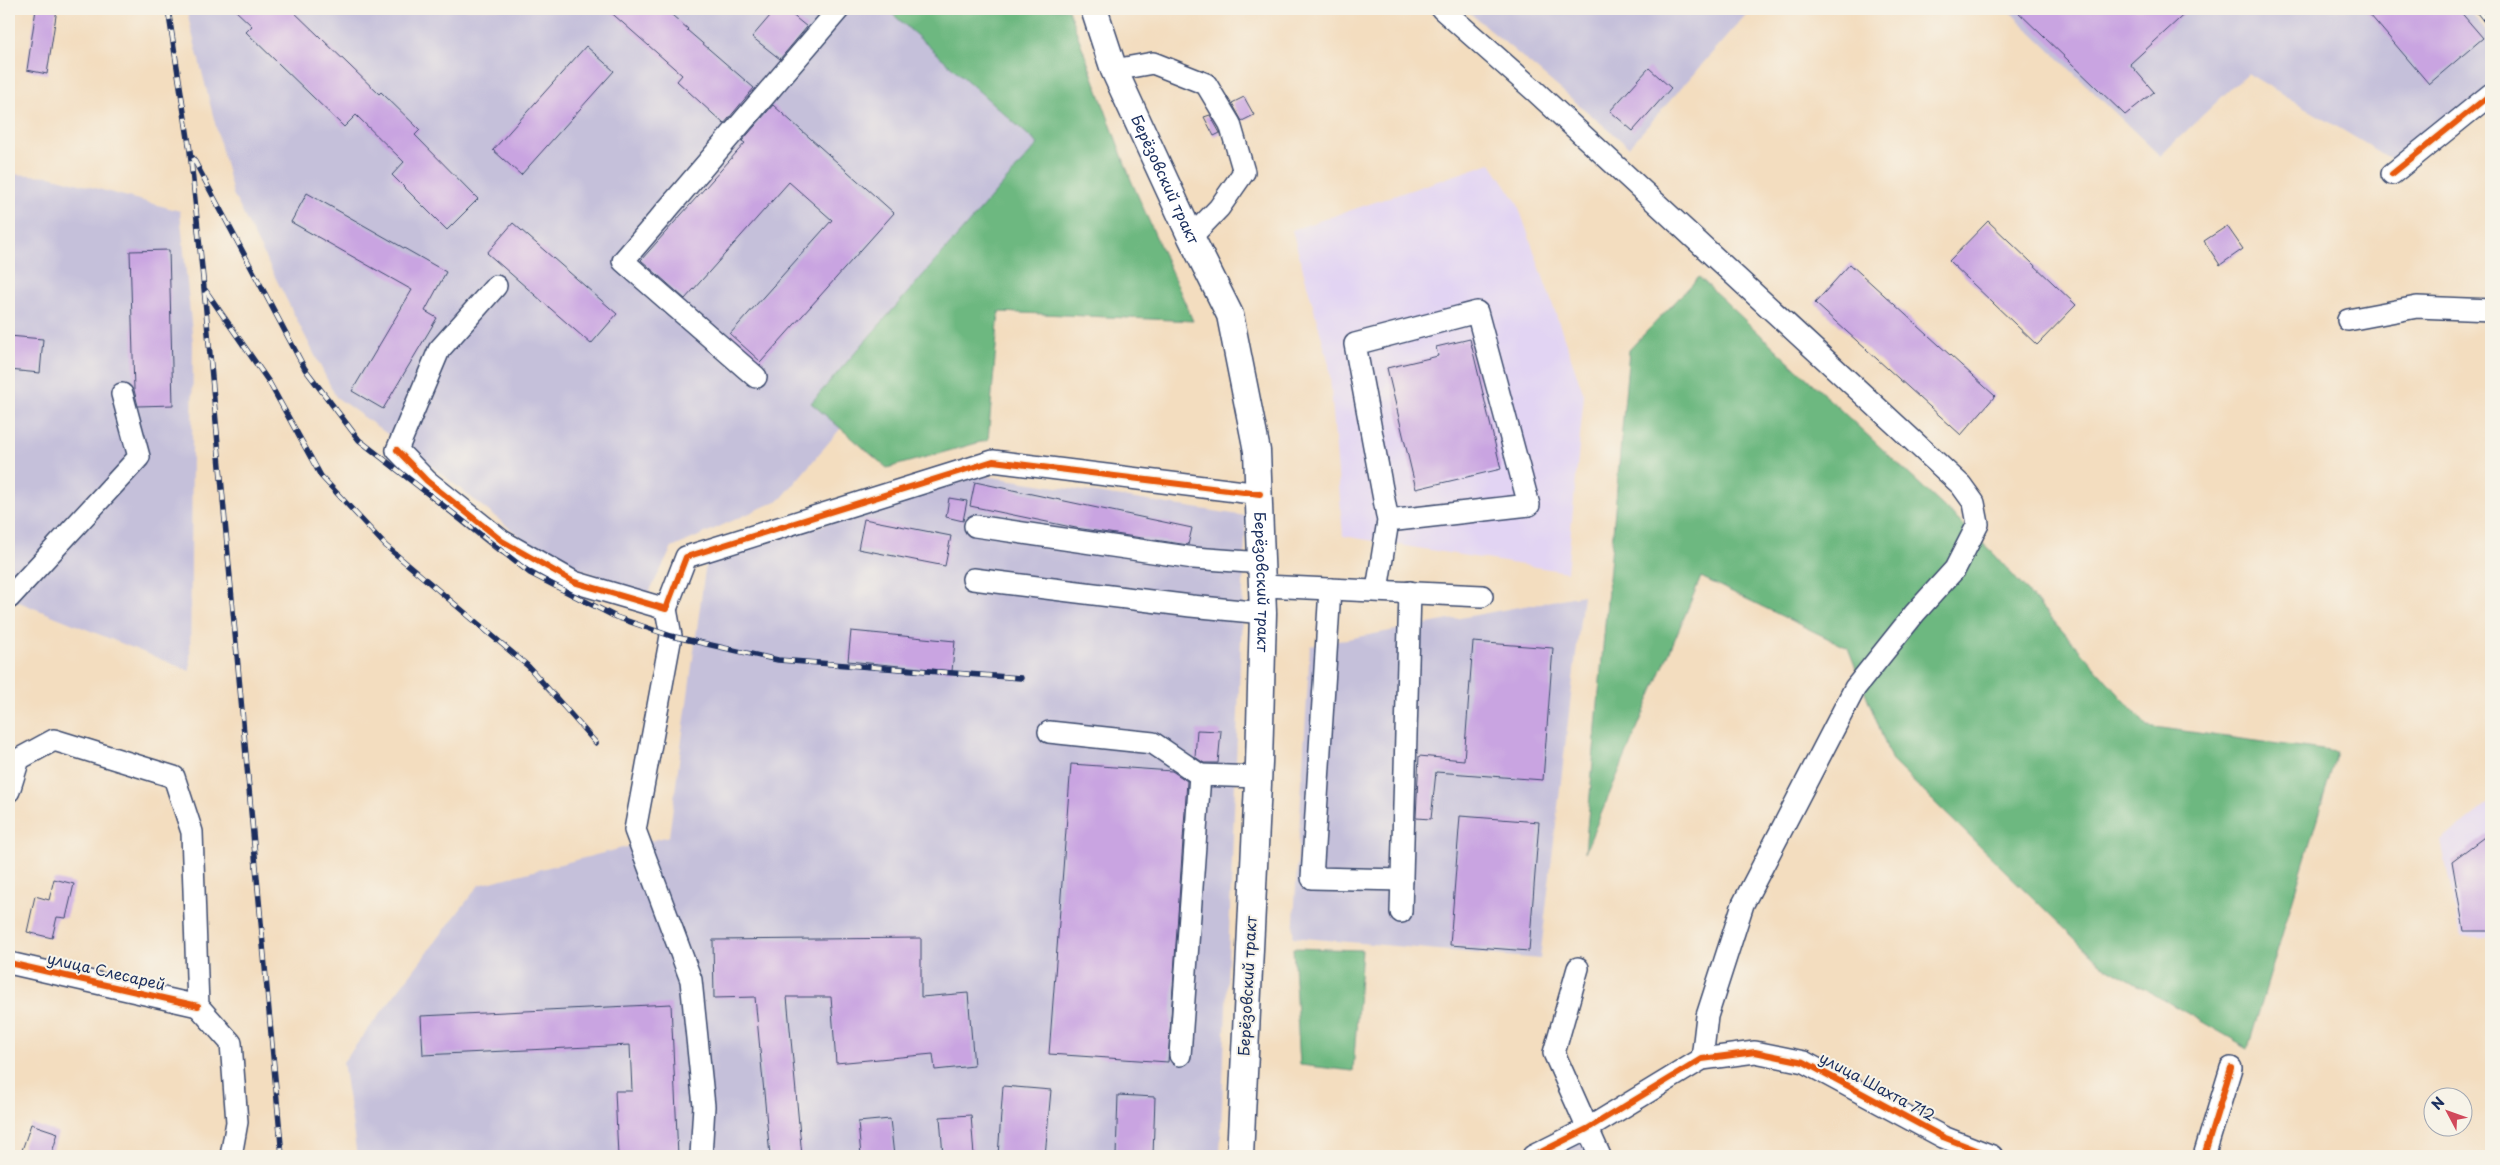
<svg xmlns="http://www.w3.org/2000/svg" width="2500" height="1165" font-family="'Playpen Sans',sans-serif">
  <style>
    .built { fill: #e2d4f3 }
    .industrial { fill: #c5c0da }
    .forest { fill: #6db880; stroke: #44746f }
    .building { fill: #c9a4e1 }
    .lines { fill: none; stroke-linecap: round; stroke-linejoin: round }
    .minor-casing { stroke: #3b496d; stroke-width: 24 }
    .major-casing { stroke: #3b496d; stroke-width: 29 }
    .minor { stroke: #fff; stroke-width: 21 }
    .major { stroke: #fff; stroke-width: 26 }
    .rail-casing { stroke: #1b2f5e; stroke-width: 5.5 }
    .rail { stroke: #f7f3e8; stroke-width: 4; stroke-dasharray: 11; stroke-linecap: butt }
    .cycleway-casing { stroke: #f7f3e8; stroke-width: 9 }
    .cycleway { stroke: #e8590c; stroke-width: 6 }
    .labels { text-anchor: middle; stroke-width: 4; stroke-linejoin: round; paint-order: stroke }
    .street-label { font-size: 15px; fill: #1b2f5e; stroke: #f7f3e8 }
  </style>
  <rect width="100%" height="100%" fill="#f7f3e8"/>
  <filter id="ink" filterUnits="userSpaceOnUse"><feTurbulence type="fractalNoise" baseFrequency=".02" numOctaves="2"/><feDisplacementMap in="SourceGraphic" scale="10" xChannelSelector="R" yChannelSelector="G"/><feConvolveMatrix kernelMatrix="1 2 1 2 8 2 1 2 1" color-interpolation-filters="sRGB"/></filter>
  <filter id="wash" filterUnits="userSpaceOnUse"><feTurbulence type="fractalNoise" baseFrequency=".0096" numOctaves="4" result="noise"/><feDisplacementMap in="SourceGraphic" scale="20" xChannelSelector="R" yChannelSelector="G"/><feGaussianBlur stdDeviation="1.12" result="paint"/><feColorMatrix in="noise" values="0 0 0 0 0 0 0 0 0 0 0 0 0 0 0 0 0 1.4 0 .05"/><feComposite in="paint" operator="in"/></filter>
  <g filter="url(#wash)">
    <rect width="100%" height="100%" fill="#f3ddbf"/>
    <g class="built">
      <polygon points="1491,163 1517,202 1584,395 1567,572 1343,536 1329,364 1292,230"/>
      <polygon points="2491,801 2491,938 2461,936 2441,841"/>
    </g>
    <g class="industrial">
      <polygon points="186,9 919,9 1080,145 781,499 672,548 647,596 542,554 433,467 336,397 233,194"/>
      <polygon points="1465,9 1751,9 1629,147"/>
      <polygon points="2007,9 2469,9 2491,38 2491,90 2398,163 2247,73 2160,156"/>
      <polygon points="9,174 50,176 180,211 193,343 190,671 9,598"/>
      <polygon points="980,475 1246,516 1220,1156 357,1156 343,1062 479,885 669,836 706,562"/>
      <polygon points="1583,595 1540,959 1293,937 1310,646"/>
      <polygon points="1595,1133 1598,1156 1550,1156"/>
    </g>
    <g class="forest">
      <polygon points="887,9 1068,9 1131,180 1193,321 999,312 988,440 887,468 811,403 1038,144"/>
      <polygon points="1699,277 1993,553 2147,726 2337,752 2248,1048 2101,964 1892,761 1848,648 1701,577 1585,852 1629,350"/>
      <polygon points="1293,948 1362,950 1353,1071 1300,1065"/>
    </g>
    <g id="blocks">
      <g class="building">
        <polygon points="36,9 57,9 47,74 27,70"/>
        <polygon points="234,9 291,9 379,94 381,92 420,130 415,135 478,199 447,230 392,175 404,162 356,115 344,127 246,32 252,26"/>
        <polygon points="607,9 665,9 688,29 687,30 754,88 724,124 677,81 682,75"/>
        <polygon points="776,9 785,9 807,27 780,59 752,37"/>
        <polygon points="2015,9 2190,9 2130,64 2154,92 2125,115"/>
        <polygon points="2365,9 2458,9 2483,38 2429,84"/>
        <polygon points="586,46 614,71 521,175 493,150"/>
        <polygon points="1649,68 1671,88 1633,131 1610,111"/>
        <polygon points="1244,97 1254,115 1242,121 1232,103"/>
        <polygon points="773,105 894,213 761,362 730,334 832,220 789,182 685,299 641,260 745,143 742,141"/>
        <polygon points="1210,115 1220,133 1214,136 1204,117"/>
        <polygon points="307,193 446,272 425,311 437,318 383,409 352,391 412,290 291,222"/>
        <polygon points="1988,221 2076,305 2037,345 1949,261"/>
        <polygon points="513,223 617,314 591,344 487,253"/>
        <polygon points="2227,226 2243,249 2220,265 2204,241"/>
        <polygon points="169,250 173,405 138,406 134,390 130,251"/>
        <polygon points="1850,264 1995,396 1961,435 1815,303"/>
        <polygon points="9,336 43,339 40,373 9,370"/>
        <polygon points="1470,339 1501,469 1416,489 1387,368 1438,356 1436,347"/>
        <polygon points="975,482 1192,528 1188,545 1076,528 970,506"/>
        <polygon points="949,498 967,501 963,521 946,517"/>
        <polygon points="864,519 951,536 945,566 858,549"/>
        <polygon points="851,631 955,641 952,671 848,661"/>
        <polygon points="1473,642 1553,648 1543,780 1436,772 1431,819 1416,818 1419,756 1464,760"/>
        <polygon points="1197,730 1221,731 1218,763 1204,763 1195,757"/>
        <polygon points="1071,764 1172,771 1187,781 1168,1062 1049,1054"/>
        <polygon points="1460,816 1539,822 1529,951 1450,945"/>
        <polygon points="2491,832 2491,931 2464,931 2452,861"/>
        <polygon points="54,879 74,884 66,918 57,917 52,938 27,932 35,896 49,900"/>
        <polygon points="921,938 921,997 968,993 974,1066 935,1070 933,1054 836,1063 831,997 787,997 802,1156 770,1156 755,997 714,998 713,940"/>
        <polygon points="671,1004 678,1156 618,1156 615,1091 632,1091 630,1045 423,1055 421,1016"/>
        <polygon points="1003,1086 1051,1090 1045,1156 998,1156"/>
        <polygon points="1118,1095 1155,1097 1153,1156 1116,1156"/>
        <polygon points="971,1115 974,1156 943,1156 940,1117"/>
        <polygon points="890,1119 894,1156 861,1156 858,1122"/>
        <polygon points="31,1124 58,1133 51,1156 20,1156"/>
      </g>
    </g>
  </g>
  <g filter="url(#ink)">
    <use href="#blocks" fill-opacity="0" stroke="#3b496d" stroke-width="1"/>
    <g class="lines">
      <g class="minor-casing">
        <g id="minor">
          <polyline points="1442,9 1535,91 1961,485 1974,503 1978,524 1955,569 1915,613 1855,688 1743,904 1707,1016 1702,1059"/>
          <polyline points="1114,70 1153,63 1206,84 1230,124 1244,172 1219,208 1191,237"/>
          <polyline points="2392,174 2491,94"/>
          <polyline points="496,286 439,350 397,450 427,481 502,541 574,582 666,609 686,557 993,461 1260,494"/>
          <polyline points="2348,320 2417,307 2491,310"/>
          <polyline points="756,377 623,261 839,9"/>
          <polyline points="975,526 1194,558 1262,563"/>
          <polyline points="973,579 1191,606 1263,613"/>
          <polyline points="1262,586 1482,596"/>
          <polyline points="1330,589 1312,878 1402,880"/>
          <polyline points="1377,590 1388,521 1355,344 1477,312 1529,505 1388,521"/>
          <polyline points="9,598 139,457 122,394"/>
          <polyline points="666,609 671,636 635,830 691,980 704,1106 701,1156"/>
          <polyline points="1049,732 1153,743 1200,775"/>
          <polyline points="9,791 19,759 54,740 174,777 192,832 198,1006 231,1043 237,1122 231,1156"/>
          <polyline points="1401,912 1410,592"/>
          <polyline points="9,963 198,1006"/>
          <polyline points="1578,968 1554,1053 1600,1156"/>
          <polyline points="1180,1055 1200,775 1258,777"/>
          <polyline points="1533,1156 1587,1129 1702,1059 1755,1052 1804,1062 1943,1137 1992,1156"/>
          <polyline points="2204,1156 2231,1068"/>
        </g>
      </g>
      <g class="major-casing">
        <g id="major">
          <path id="s1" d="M1094 9 1114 70 1191 237 1230 315 1257 451 1263 613 1259 763 1240 1156"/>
        </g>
      </g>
      <use href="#minor" class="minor"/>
      <use href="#major" class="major"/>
      <g class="rail-casing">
        <g id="rail">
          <polyline points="168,9 190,151 204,288 282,1156"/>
          <polyline points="2477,9 2491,27"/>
          <polyline points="193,158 305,369 359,440 530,573 616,617 671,636 778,660 1021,678"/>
          <polyline points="206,291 269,382 321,476 386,546 528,666 596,743"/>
        </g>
      </g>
      <use href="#rail" class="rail"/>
      <g class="cycleway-casing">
        <g id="cycleway">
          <polyline points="2392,174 2491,94"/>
          <polyline points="397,450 427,481 502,541 574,582 666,609 686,557 993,461 1260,494"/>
          <polyline points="9,963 198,1006"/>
          <polyline points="1533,1156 1587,1129 1702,1059 1755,1052 1804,1062 1943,1137 1992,1156"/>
          <polyline points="2204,1156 2231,1068"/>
        </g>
      </g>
      <use href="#cycleway" class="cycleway"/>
    </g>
  </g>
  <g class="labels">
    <g class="street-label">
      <text dy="5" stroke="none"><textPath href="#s1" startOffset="185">Берёзовский тракт</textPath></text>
      <text dy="5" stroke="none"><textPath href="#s1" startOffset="605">Берёзовский тракт</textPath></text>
      <text transform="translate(106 972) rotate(13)" y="5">улица Слесарей</text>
      <text transform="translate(1248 986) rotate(-87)" y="5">Берёзовский тракт</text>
      <text transform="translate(1877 1087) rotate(28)" y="5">улица Шахта 712</text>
    </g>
  </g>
  <rect width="2500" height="1165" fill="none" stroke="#f7f3e8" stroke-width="30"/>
  <g transform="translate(2448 1112) rotate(311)"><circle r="24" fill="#f7f3e8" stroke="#9fa5b1"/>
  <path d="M0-4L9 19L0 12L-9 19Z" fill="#d1495b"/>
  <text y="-8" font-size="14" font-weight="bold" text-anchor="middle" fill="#1b2f5e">N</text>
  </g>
</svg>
